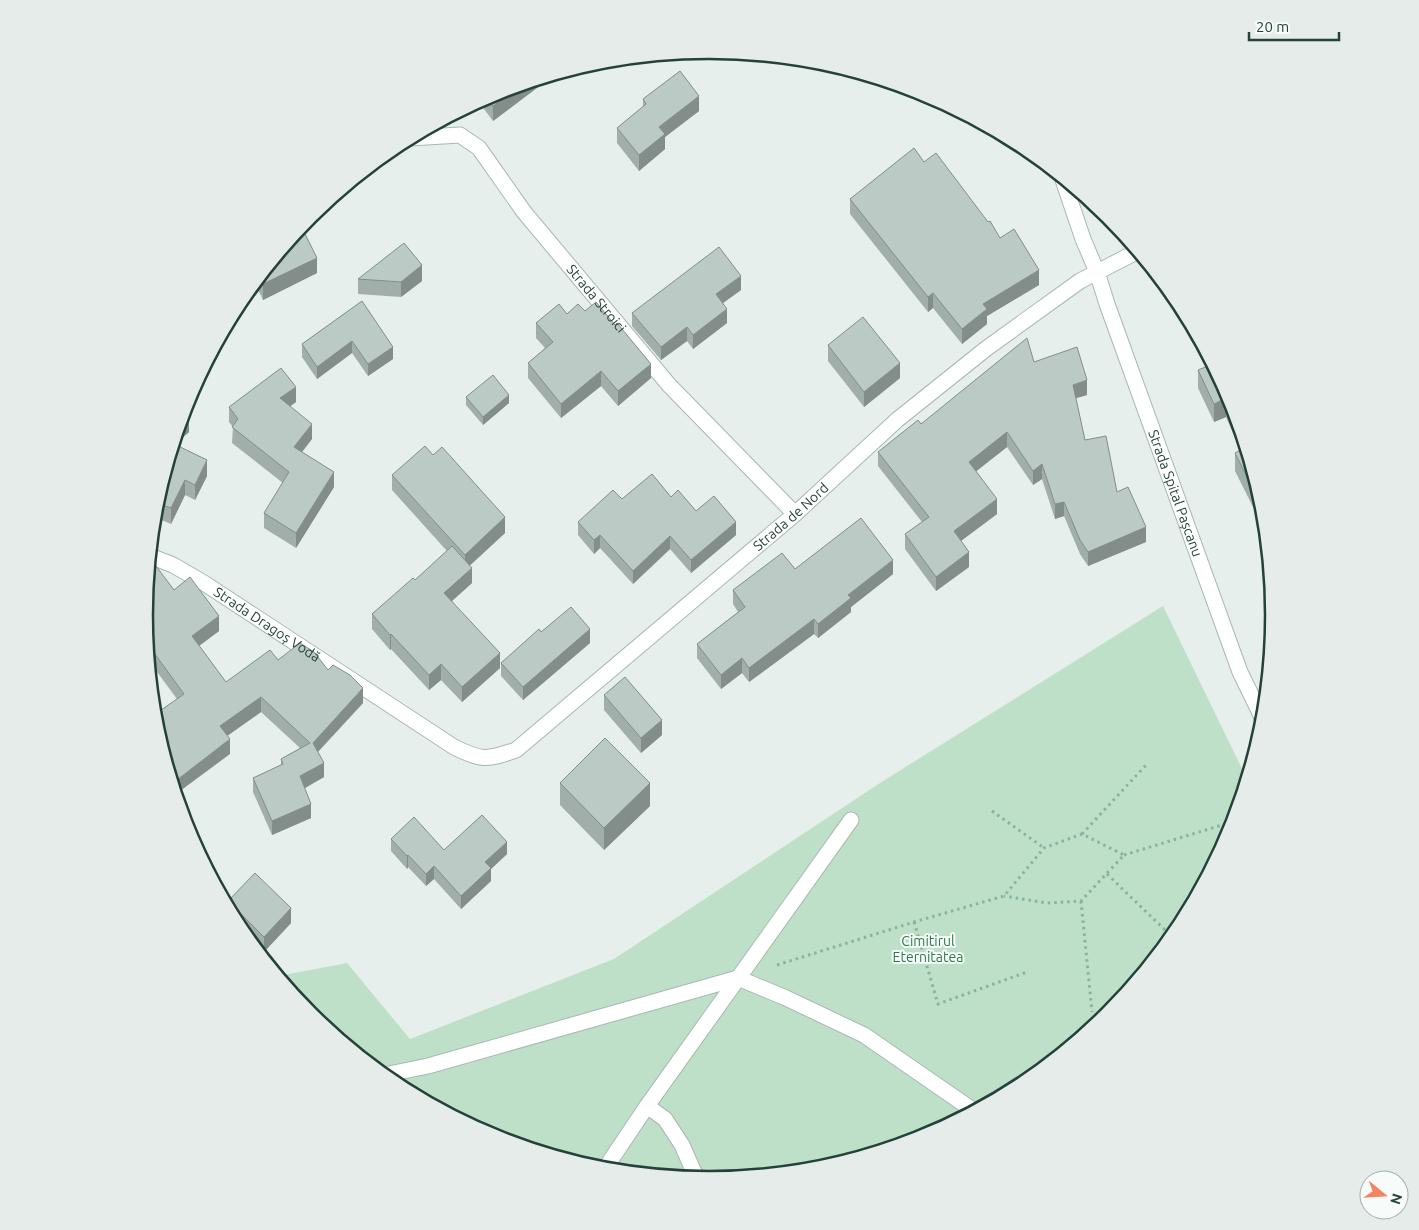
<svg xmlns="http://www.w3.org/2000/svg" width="1419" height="1230" font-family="Ubuntu,sans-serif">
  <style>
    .green { fill: #bfe0c8 }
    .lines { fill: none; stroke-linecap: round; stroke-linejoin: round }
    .service-casing { stroke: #a8b8b2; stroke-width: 17 }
    .minor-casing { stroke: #a8b8b2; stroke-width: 17 }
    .path { stroke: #86b3a5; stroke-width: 3; stroke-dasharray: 2.5 4; stroke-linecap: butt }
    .service { stroke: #fff; stroke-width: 15 }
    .minor { stroke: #fff; stroke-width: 15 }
    .wall { fill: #a1aea9 }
    .shaded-wall { fill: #838d89 }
    .building { fill: #bbcac4; stroke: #838d89 }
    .labels { text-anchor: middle; stroke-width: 4; stroke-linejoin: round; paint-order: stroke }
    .street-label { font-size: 14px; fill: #24423a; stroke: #f7fbf9 }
    .park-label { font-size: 14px; fill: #2d7a4b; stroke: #f7fbf9 }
    .rim { fill: none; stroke: #24423a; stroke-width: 2.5 }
  </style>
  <rect width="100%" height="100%" fill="#e6efeb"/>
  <polygon class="green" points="1163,606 1247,779 1231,831 1179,929 1109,1015 1023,1085 925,1137 819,1169 709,1180 599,1169 493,1137 395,1085 310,1014 278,976 347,963 410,1039 614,959 880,783"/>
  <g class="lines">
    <g class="service-casing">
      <g id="service">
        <polyline points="1260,713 1264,724"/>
        <polyline points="384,1075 428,1066 738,978 786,998 864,1035 974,1111"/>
        <polyline points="647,1106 665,1119 682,1145 697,1179"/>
        <polyline points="604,1170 647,1106 851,820"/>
      </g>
    </g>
    <g class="minor-casing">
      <g id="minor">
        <path id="s1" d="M410 138 460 135 479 148 524 212 669 385 795 514"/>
        <path id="s2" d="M1062 177 1083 239 1097 272 1107 304 1240 672 1260 713 1265 708"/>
        <path id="s3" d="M150 556 173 565 204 583 454 747C482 761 487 760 516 750L795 514 897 420 987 348 1080 281 1138 251"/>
      </g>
    </g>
    <g class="path">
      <polyline points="992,811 1044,848"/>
      <polyline points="1082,834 1146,765"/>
      <polyline points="1124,855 1235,821"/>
      <polyline points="1107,874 1166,931"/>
      <polyline points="1081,901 1092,1012"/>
      <polyline points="914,922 938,1004 1027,972"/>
      <polyline points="777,965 914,922 1004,896 1044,848 1082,834 1124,855 1081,901 1047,903 1004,896"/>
    </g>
    <use href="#service" class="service"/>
    <use href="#minor" class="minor"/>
  </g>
  <g class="wall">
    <polygon points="554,75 493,121 478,101 494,93"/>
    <polygon points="643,99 699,111 665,137 665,149 639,171 617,143 617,128 643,107"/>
    <polygon points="924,162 1000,238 1039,285 987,316 987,324 962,344 933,308 928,312 850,214 850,199"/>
    <polygon points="297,231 317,273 263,300 255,283"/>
    <polygon points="358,279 422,281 401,297 358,294"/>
    <polygon points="741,290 723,303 727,323 693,349 687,341 661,360 632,326 632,313"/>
    <polygon points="1176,297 1179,301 1197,334 1176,308"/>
    <polygon points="362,301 393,359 368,376 352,353 317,379 302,357 302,344"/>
    <polygon points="585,311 651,378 618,406 601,386 561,418 528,378 528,363 545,348 536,338 536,323 567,314"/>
    <polygon points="828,345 900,378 864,407 828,361"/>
    <polygon points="1034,362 1087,395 1076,398 1085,440 1117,492 1146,542 1088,566 1080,554 1064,516 1055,519 1042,479 1033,485 1007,447 976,471 997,514 961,541 969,567 936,591 905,549 905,534 922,522 878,466 878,452 921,424"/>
    <polygon points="1198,370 1232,399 1263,504 1263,502 1253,507 1235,471 1235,453 1240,450 1226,417 1214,422 1198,388"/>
    <polygon points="466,397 509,403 483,425 466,405"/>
    <polygon points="296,402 290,406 312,439 302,452 334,487 296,548 264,528 264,513 283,483 232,443 233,427 229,422 229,407"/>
    <polygon points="184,410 189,432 175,444 207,476 195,500 185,495 171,524 154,517 155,504"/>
    <polygon points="433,455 505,533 469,566 472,583 452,601 500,668 462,702 441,680 429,690 391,649 390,650 372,629 372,614 415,580 447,551 392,490 392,475"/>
    <polygon points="671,497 736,535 691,573 670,549 633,584 600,548 594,554 578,535 578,522 622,499"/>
    <polygon points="1267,542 1270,572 1263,564 1263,546"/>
    <polygon points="795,569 893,574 851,607 851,612 818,638 814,634 749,682 742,673 721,689 697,658 697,644 738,612 733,604 733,590"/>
    <polygon points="174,590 219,631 199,646 226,682 278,660 328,670 363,703 318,752 324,777 304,788 311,818 272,835 253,792 253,778 281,766 281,759 300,748 261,712 227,736 230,754 177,699 149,661 144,615"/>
    <polygon points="541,632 590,643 523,700 501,676 501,663"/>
    <polygon points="604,695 662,735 641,753 604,710"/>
    <polygon points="560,783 650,806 604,850 560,805"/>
    <polygon points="391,839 444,850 507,854 491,869 491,881 461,909 434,879 426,886 408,867 407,869 391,851"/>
    <polygon points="228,901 291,923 264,952 238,926 228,907"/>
  </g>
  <g class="shaded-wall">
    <polygon points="554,75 493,121 493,106 521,85"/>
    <polygon points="699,96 699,111 665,137 665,149 639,171 639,155 659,127"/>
    <polygon points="317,258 317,273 263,300 263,284"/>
    <polygon points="422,265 422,281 401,297 401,282"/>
    <polygon points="1039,270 1039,285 987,316 987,324 962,344 962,329 983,304"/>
    <polygon points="741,276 741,290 716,308 716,294"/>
    <polygon points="933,293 933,308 928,312 928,297"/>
    <polygon points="727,309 727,323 693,349 693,335"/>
    <polygon points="687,327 687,341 661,360 661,347"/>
    <polygon points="352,341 352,353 317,379 317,367"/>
    <polygon points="393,347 393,359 368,376 368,364"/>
    <polygon points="900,363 900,378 864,407 864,392"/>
    <polygon points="651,364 651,378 618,406 618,391"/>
    <polygon points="601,371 601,386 561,418 561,404"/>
    <polygon points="1087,380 1087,395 1073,399 1073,385"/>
    <polygon points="296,387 296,402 280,414 280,398"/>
    <polygon points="509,395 509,403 483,425 483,417"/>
    <polygon points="1226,398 1226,417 1214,422 1214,404"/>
    <polygon points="189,416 189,432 173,446 180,425"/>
    <polygon points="312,424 312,439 294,462 294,447"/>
    <polygon points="1007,432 1007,447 969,477 969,462"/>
    <polygon points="207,460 207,476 195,500 195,485"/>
    <polygon points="1042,464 1042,479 1033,485 1033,471"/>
    <polygon points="334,472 334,487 296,548 296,533"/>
    <polygon points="185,480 185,495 171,524 171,508"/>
    <polygon points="1258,486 1263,502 1253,507 1253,489"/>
    <polygon points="997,499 997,514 954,546 954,531"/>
    <polygon points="1064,502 1064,516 1055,519 1055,504"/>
    <polygon points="505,517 505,533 465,570 465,555"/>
    <polygon points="736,522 736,535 691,573 691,560"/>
    <polygon points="1146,527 1146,542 1088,566 1088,552"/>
    <polygon points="600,535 600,548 594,554 594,540"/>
    <polygon points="670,536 670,549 633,584 633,571"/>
    <polygon points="969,552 969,567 936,591 936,577"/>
    <polygon points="893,560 893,574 851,607 851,612 818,638 818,624 848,595"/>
    <polygon points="472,568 472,583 444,608 444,593"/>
    <polygon points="219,616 219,631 192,651 192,636"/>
    <polygon points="814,619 814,634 749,682 749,668"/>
    <polygon points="590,629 590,643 523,700 523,687"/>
    <polygon points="391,634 391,649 390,650 390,635"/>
    <polygon points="500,653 500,668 462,702 462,687"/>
    <polygon points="742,658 742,673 721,689 721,675"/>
    <polygon points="441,664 441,680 429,690 429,675"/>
    <polygon points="363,688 363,703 313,757 313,743"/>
    <polygon points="261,697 261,712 220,741 220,726"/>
    <polygon points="662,720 662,735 641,753 641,738"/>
    <polygon points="230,739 230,754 176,794 173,783"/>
    <polygon points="324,763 324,777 300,791 300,776"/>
    <polygon points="650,783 650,806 604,850 604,828"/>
    <polygon points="311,804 311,818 272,835 272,821"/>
    <polygon points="507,842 507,854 491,869 491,881 461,909 461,896 485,862"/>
    <polygon points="408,855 408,867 407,869 407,856"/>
    <polygon points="434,866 434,879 426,886 426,874"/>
    <polygon points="291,908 291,923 264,952 264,937"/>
  </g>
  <g class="building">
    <polygon points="680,71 699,96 659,127 665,134 639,155 617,128 646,104 643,99"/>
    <polygon points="521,85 493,106 486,97 494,93"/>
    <polygon points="914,148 924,162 936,153 988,222 990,221 1000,238 1014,229 1039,270 983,304 987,309 962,329 933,293 928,297 850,199"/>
    <polygon points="302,228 317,258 263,284 259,277 297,231"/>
    <polygon points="404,243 422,265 401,282 358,279"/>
    <polygon points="719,247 741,276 716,294 727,309 693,335 687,327 661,347 632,313"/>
    <polygon points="362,301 393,347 368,364 352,341 317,367 302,344"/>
    <polygon points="596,302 615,325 617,323 651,364 618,391 601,371 561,404 528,363 553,342 536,323 559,304 567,314 578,304 585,311"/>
    <polygon points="863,317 900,363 864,392 828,345"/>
    <polygon points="1027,338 1034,362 1077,347 1087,380 1073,385 1085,440 1106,436 1117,492 1128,487 1146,527 1088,552 1080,540 1064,502 1055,504 1042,464 1033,471 1007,432 969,462 997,499 954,531 969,552 936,577 905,534 929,517 878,452 918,420 921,424"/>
    <polygon points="1213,364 1232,399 1244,440 1226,398 1214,404 1198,370"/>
    <polygon points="281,368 296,387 280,398 312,424 294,447 334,472 296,533 264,513 289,472 232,427 238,419 229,407"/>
    <polygon points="493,375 509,395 483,417 466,397"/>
    <polygon points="184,410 189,416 180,425"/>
    <polygon points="174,444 207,460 195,485 185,480 171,508 156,503"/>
    <polygon points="425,446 433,455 442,447 505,517 465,555 392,475"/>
    <polygon points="1246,447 1258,486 1253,489 1235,453"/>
    <polygon points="652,474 671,497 678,490 696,511 714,496 736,522 691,560 670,536 633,571 600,535 594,540 578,522 613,490 622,499"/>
    <polygon points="861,518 893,560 848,595 851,598 818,624 814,619 749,668 742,658 721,675 697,644 745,607 733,590 782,553 795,569"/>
    <polygon points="1267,542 1268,552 1263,546"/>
    <polygon points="452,546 472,568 444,593 500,653 462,687 441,664 429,675 391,634 390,635 372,614 413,578 415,580"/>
    <polygon points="150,558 174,590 190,577 219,616 192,636 226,682 270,650 278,660 300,643 314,652 328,670 333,665 350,675 363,688 313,743 324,763 300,776 311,804 272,821 253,778 283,764 281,759 310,743 261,697 220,726 230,739 173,783 155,725 154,715 184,694 149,646 148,646 144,615"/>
    <polygon points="571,607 590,629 523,687 501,663 539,629 541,632"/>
    <polygon points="625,677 662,720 641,738 604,695"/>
    <polygon points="605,738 650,783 604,828 560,783"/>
    <polygon points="482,815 507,842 485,862 491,868 461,896 434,866 426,874 408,855 407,856 391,839 414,817 444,850"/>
    <polygon points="255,873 291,908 264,937 228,901"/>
  </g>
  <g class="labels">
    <g class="street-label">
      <text dy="5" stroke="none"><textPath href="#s1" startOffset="264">Strada Stroici</textPath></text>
      <text dy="5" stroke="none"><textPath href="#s2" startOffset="336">Strada Spital Pașcanu</textPath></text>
      <text dy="5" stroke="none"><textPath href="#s3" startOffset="785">Strada de Nord</textPath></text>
      <text dy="5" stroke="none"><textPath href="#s3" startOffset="136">Strada Dragoș Vodă</textPath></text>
    </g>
    <g class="park-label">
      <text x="928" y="946">Cimitirul<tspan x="928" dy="16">Eternitatea</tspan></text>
    </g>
  </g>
  <path d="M0 0H1419V1230H0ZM153 615a556 556 0 1 1 1112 0a556 556 0 1 1-1112 0Z" fill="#e6ecea" fill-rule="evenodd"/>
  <path class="rim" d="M153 615a556 556 0 1 1 1112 0a556 556 0 1 1-1112 0Z"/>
  <g transform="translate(1384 1195) rotate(108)"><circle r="24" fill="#f7fbf9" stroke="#a3b1ad"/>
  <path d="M0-4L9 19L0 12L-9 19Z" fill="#f4845f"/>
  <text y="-8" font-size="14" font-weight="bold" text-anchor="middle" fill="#24423a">N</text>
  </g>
  <path d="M1249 32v8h90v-8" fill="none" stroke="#24423a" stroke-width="2.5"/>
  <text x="1256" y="32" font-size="15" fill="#24423a" stroke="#f7fbf9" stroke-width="4" paint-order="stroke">20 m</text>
</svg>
